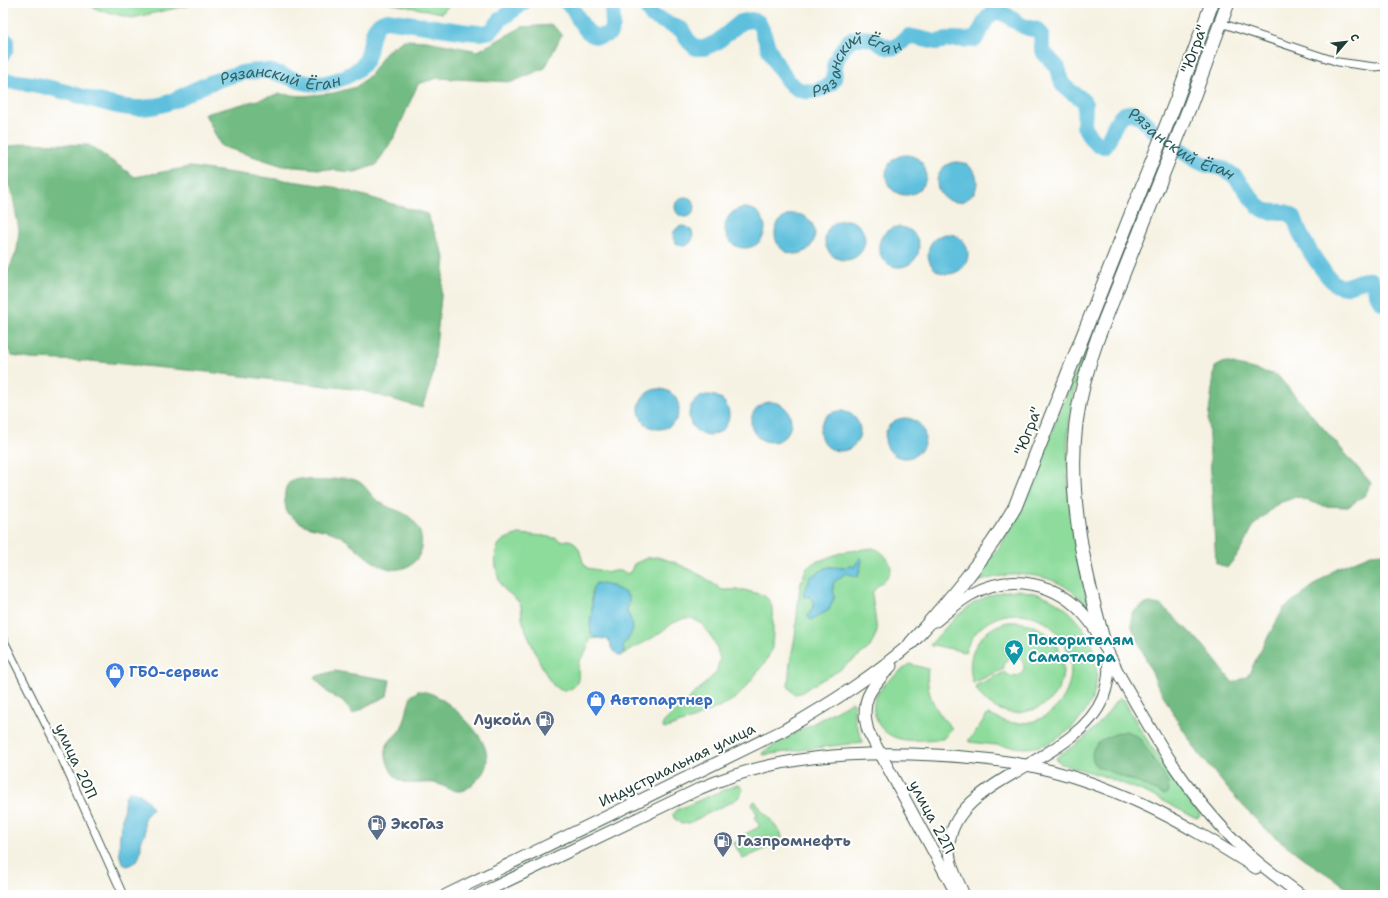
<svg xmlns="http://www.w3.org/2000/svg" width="1388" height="898" font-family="'Shantell Sans',sans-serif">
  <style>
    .green { fill: #8ddc9b; stroke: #568c68; fill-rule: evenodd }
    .forest { fill: #72bc83; stroke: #487c5c }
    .water { fill: #5fc0dd; stroke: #3f7e88 }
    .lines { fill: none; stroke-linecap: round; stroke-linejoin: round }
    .river { stroke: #5fc0dd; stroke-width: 16 }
    .street-casing { stroke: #3f584e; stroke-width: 9 }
    .primary-casing { stroke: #3f584e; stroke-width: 13 }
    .highway-casing { stroke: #3f584e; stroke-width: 15 }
    .street { stroke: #fff; stroke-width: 7 }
    .primary { stroke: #fff; stroke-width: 11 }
    .highway { stroke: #fff; stroke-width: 13 }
    .labels { text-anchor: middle; stroke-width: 4; stroke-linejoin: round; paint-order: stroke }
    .street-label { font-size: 15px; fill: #1f3d34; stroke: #fff }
    .culture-label { font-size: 15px; font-weight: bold; fill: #0d838f; stroke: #fff; text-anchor: start }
    .shop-label { font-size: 15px; font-weight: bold; fill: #366cbe; stroke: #fff; text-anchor: start }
    .service-label { font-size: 15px; font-weight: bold; fill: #4e5e75; stroke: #fff; text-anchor: start }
    .water-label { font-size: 16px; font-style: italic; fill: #326467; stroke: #fff }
  </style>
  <rect width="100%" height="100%" fill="#fff"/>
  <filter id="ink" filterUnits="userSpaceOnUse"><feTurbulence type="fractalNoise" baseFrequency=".025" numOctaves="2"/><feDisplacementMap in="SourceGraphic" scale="8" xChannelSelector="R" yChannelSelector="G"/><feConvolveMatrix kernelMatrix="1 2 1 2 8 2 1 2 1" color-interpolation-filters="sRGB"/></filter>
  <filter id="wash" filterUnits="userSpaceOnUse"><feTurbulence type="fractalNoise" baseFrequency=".012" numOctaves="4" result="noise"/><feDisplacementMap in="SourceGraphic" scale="16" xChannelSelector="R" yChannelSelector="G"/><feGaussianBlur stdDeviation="0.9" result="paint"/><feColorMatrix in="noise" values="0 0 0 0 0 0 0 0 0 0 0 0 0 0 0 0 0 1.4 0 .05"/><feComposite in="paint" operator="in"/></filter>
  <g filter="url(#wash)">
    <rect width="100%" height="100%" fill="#f6f2e3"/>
    <g class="green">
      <polygon points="84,3 199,3 132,18 102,11"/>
      <polygon points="388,3 452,3 442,13"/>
      <polygon points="1218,3 1223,3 1186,102 1182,101"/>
      <path d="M1154 171 1158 173C1139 219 1121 266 1102 313 1091 342 1077 371 1072 402 1060 471 1072 541 1089 608 1060 571 1017 568 975 583L974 581 998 549 1017 517 1025 499 1070 386 1089 334Z"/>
      <path d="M519 534 545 536 552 538H556L561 541 569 540 574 542 579 549 583 562 587 568 609 572 621 570 627 574 631 571 634 564 647 558 657 557 674 562 704 577 722 590H744L763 595 769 600 772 607 773 630 772 648 766 661 745 688 737 697 729 702 695 718 664 729 662 726 664 722 716 673 720 659 716 645 712 638 701 623 691 618H685L673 623 654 637 623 654 624 651 623 645 627 641 633 629 632 623 627 611 629 600 628 596 613 586 604 585 601 583 592 593V612L590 624 595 637 599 638 590 639C589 643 588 649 585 653 584 656 581 658 580 660 575 670 583 681 572 688 566 691 560 691 555 687 547 681 524 629 522 618 521 614 522 610 521 606 518 599 509 594 504 589 497 582 493 557 497 548 500 539 511 537 519 534Z"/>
      <path d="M873 548C879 550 883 553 886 557 901 576 877 581 872 594L877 632 870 647 864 652 838 671 811 686 801 693 794 694 788 686 790 662 795 637 800 586 806 569 813 563 843 552ZM860 558 862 560 858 576 846 573 833 583 834 598 829 610 811 620 809 616 815 604 809 596 806 586 814 575 826 568 829 567 845 568 854 567Z"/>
      <path d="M1018 590C1030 592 1043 594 1053 600 1104 629 1114 699 1064 734 1052 743 1039 748 1024 748L969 742V739H970L988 714C996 718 1004 722 1014 723 1069 727 1091 658 1049 625 1037 615 1021 612 1006 615 986 619 972 633 965 652L933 645 932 647 930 645C956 616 976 592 1018 590Z"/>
      <path d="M1008 622C1072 618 1082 701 1028 711 1021 713 1014 714 1007 712 993 709 981 699 975 686L1005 672C1016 685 1033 668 1018 657L1009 658 1004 663V669L973 683C964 655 979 629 1008 622Z"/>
      <path d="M910 664 928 669C925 693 935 711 952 728L943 739C930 739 912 742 900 739 891 737 882 731 878 723 863 695 890 679 910 664Z"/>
      <path d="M1120 698 1124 700C1145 740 1171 777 1198 812L1200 815 1199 817 1196 818 1192 816 1145 792 1100 775 1061 764 1056 759 1058 756C1085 741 1100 724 1117 700Z"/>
      <polygon points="853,701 855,721 863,742 763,755 762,753 766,750"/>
      <polygon points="736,785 741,786 743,789 740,796 735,800 689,823 681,824 674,818 673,814 676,810"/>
      <polygon points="754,801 756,802 763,812 767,815 781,833 782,838 778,843 743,859 734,843 743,839 745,834 759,827 759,825 755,817 758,816 752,805"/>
    </g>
    <g class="forest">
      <polygon points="552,25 562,34 545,68 512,82 437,78 418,84 395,136 376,165 355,172 283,166 221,146 205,114 280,94 303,96 334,93 356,87 370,75 387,51 404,40 427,41 478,51 522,27"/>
      <polygon points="25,143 89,145 135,177 190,167 334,187 427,214 445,258 433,375 422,408 361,390 207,372 90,361 31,359 12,356 4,343 3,334 3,284 17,250 19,230 13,197 3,169 3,159 8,147"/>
      <polygon points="1225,362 1277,375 1371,483 1365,495 1348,507 1324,506 1296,497 1279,503 1254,525 1239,553 1227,568 1216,563 1208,420 1215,367"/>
      <path d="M341 478C369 478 363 493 383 504 390 509 400 510 408 516 423 526 427 551 413 563 406 569 395 571 387 568 368 563 358 547 342 537 332 531 322 530 310 527 302 525 294 518 287 513 284 502 281 481 297 479 304 478 312 481 319 481 326 481 334 479 341 478Z"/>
      <polygon points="1385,553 1385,895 1359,895 1307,861 1265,829 1233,795 1199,754 1177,720 1157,684 1132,627 1132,613 1139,607 1149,603 1160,605 1170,613 1203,645 1233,683 1248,676 1259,653 1284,608 1337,568 1371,554"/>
      <polygon points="334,671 390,680 387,696 368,705 353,714 343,702 328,693 314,677"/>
      <path d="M418 691C436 691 454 708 466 720 482 737 498 760 477 780 472 785 467 790 460 791 452 792 442 784 434 783 425 782 416 784 407 783 394 781 388 767 386 756 384 740 395 739 401 728 407 718 407 706 411 696Z"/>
      <path d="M1126 731 1133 734 1141 740 1168 782V792L1164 795 1143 785 1096 766C1082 745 1109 735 1126 731Z"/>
    </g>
    <g class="water">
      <circle cx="906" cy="175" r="20"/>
      <circle cx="957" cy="182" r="20"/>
      <circle cx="685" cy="207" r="10"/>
      <circle cx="745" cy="228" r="20"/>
      <circle cx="795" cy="234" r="20"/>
      <circle cx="845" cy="240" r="20"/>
      <circle cx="683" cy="236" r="10"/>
      <circle cx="899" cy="247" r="20"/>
      <circle cx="948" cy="254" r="20"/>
      <circle cx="659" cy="409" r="20"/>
      <circle cx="709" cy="415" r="20"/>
      <circle cx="771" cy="422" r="20"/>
      <circle cx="840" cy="431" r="20"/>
      <circle cx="905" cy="438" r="20"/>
      <polygon points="860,557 862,560 858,577 846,573 833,583 834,598 829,610 811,620 808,616 815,604 809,596 804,597 803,593 809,583 809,578 826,568 829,567 845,568 849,565 854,567"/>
      <path d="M596 583C605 584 626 589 629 599 630 603 627 607 627 611 628 615 631 619 632 623 635 631 628 640 623 645L624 651 621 656 618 655 611 648V644L609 640 595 637 591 634 590 624 592 612V593L593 588Z"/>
      <path d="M134 791C142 795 149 800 152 809L144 818 145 835 141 840C141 854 141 861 127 866 125 865 123 864 122 862 115 850 124 811 125 796L129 792Z"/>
    </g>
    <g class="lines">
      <g class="river">
        <path d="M567 3 571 6C581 22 588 45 610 33L613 25 612 3"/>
        <path id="s1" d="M644 3 652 16 682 30 689 42 696 48H704L717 42 741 22 751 20 758 22C763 30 765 38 768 47 773 58 780 71 788 81 797 92 810 94 823 88 827 86 830 85 833 81 836 76 834 72 834 66 835 60 846 42 852 39 857 37 871 38 876 41 882 44 888 50 895 47 900 45 904 39 909 36L936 42 954 39 972 40 976 38C981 31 983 23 989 16 999 5 1013 21 1023 26 1027 28 1033 29 1038 30L1041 35 1042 47 1044 53 1058 68 1062 84 1070 91 1082 99 1085 104 1084 126 1090 137 1098 145 1103 146 1107 143C1112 133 1117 111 1132 113 1142 115 1148 127 1155 132 1166 140 1177 148 1188 155 1194 159 1200 163 1207 165 1220 168 1222 166 1234 176 1245 186 1251 203 1264 210 1273 215 1284 207 1293 217 1297 221 1297 228 1300 233 1306 246 1325 277 1337 285 1346 291 1358 278 1371 280 1376 287 1376 300 1385 304"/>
        <polyline points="3,39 6,41 6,48 3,54"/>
        <path id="s2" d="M3 80 5 81C34 82 62 91 90 99 106 103 123 109 140 108 164 107 174 100 194 90 213 81 236 72 257 71 284 69 302 90 330 82 343 79 359 72 366 60 373 47 368 24 387 20L467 32 481 33 491 31 501 19 523 3"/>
      </g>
    </g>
  </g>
  <g filter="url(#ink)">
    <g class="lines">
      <g class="street-casing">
        <g id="street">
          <polyline points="1221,23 1338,62 1375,67 1385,66"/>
          <polyline points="3,639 54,741 123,895"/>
        </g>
      </g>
      <g class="primary-casing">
        <g id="primary">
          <path d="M936 621C947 612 958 602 970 595 1010 572 1058 582 1087 618 1102 636 1110 658 1121 678 1139 709 1156 740 1176 769 1198 801 1224 832 1253 858 1268 871 1285 883 1301 895"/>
          <path d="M891 666C871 688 859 700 868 731L957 895"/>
          <path d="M446 895 784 730C833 702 875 675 917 638"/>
          <path d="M478 895 701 788C777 755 853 751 935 755 970 757 1006 760 1040 768 1075 776 1110 789 1143 804 1182 822 1219 845 1256 868"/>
          <path d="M964 895C958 881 949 865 949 849 948 779 1076 764 1103 698 1108 684 1111 670 1107 656"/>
        </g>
      </g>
      <g class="highway-casing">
        <g id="highway">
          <path d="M911 643C950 600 986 557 1015 507L1176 101 1212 3"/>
          <path d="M1105 646C1085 576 1067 496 1076 423 1080 393 1088 365 1098 337L1190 106 1228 3"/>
        </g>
      </g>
      <use href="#street" class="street"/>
      <use href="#primary" class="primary"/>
      <use href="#highway" class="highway"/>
    </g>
  </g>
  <defs>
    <g id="sight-pin" transform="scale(1)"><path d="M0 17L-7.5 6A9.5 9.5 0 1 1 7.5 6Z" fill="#0f9aa8" stroke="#fff"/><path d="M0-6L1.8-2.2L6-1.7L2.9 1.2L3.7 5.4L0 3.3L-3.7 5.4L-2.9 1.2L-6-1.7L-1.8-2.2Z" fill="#fff"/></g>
    <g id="shop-pin" transform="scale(1)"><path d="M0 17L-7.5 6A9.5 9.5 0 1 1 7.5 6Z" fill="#3f7fe0" stroke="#fff"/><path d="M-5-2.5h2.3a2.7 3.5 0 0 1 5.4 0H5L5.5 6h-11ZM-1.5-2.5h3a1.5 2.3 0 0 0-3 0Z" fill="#fff"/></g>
    <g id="fuel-pin" transform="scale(1)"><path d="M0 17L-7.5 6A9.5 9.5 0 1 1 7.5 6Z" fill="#5c6f8a" stroke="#fff"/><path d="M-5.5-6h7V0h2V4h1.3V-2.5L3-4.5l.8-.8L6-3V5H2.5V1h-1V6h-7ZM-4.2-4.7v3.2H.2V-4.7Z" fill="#fff"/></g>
  </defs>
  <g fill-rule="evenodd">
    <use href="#sight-pin" x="1014" y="649"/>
    <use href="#shop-pin" x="115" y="672"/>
    <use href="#shop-pin" x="596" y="700"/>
    <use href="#fuel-pin" x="545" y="720"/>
    <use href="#fuel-pin" x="377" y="824"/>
    <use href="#fuel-pin" x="723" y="841"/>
  </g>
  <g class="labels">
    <g class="street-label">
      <text transform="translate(1194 49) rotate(-70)" y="5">"Югра"</text>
      <text transform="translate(1028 431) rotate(-69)" y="5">"Югра"</text>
      <text transform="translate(76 761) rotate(65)" y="5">улица 20П</text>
      <text transform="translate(677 765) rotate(-26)" y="5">Индустриальная улица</text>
      <text transform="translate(932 817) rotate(62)" y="5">улица 22П</text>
    </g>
    <g class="culture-label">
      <text x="1028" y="645">Покорителям<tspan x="1028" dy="17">Самотлора</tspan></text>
    </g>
    <g class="shop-label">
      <text x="129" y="677">ГБО-сервис</text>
      <text x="610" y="705">Автопартнер</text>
    </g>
    <g class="service-label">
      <text x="531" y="725" text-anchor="end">Лукойл</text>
      <text x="391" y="829">ЭкоГаз</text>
      <text x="737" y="846">Газпромнефть</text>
    </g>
    <g class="water-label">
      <text dy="6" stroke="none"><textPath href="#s1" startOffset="298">Рязанский Ёган</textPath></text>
      <text dy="6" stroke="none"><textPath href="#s2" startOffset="288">Рязанский Ёган</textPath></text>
      <text dy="6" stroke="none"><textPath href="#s1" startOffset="769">Рязанский Ёган</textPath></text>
    </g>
  </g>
  <rect width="1388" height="898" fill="none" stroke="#fff" stroke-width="16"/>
  <g transform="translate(1346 42) rotate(62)" stroke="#ffffff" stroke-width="3" paint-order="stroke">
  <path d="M0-3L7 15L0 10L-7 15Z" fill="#1f3d34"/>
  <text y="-6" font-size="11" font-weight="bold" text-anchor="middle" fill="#1f3d34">С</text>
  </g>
</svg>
